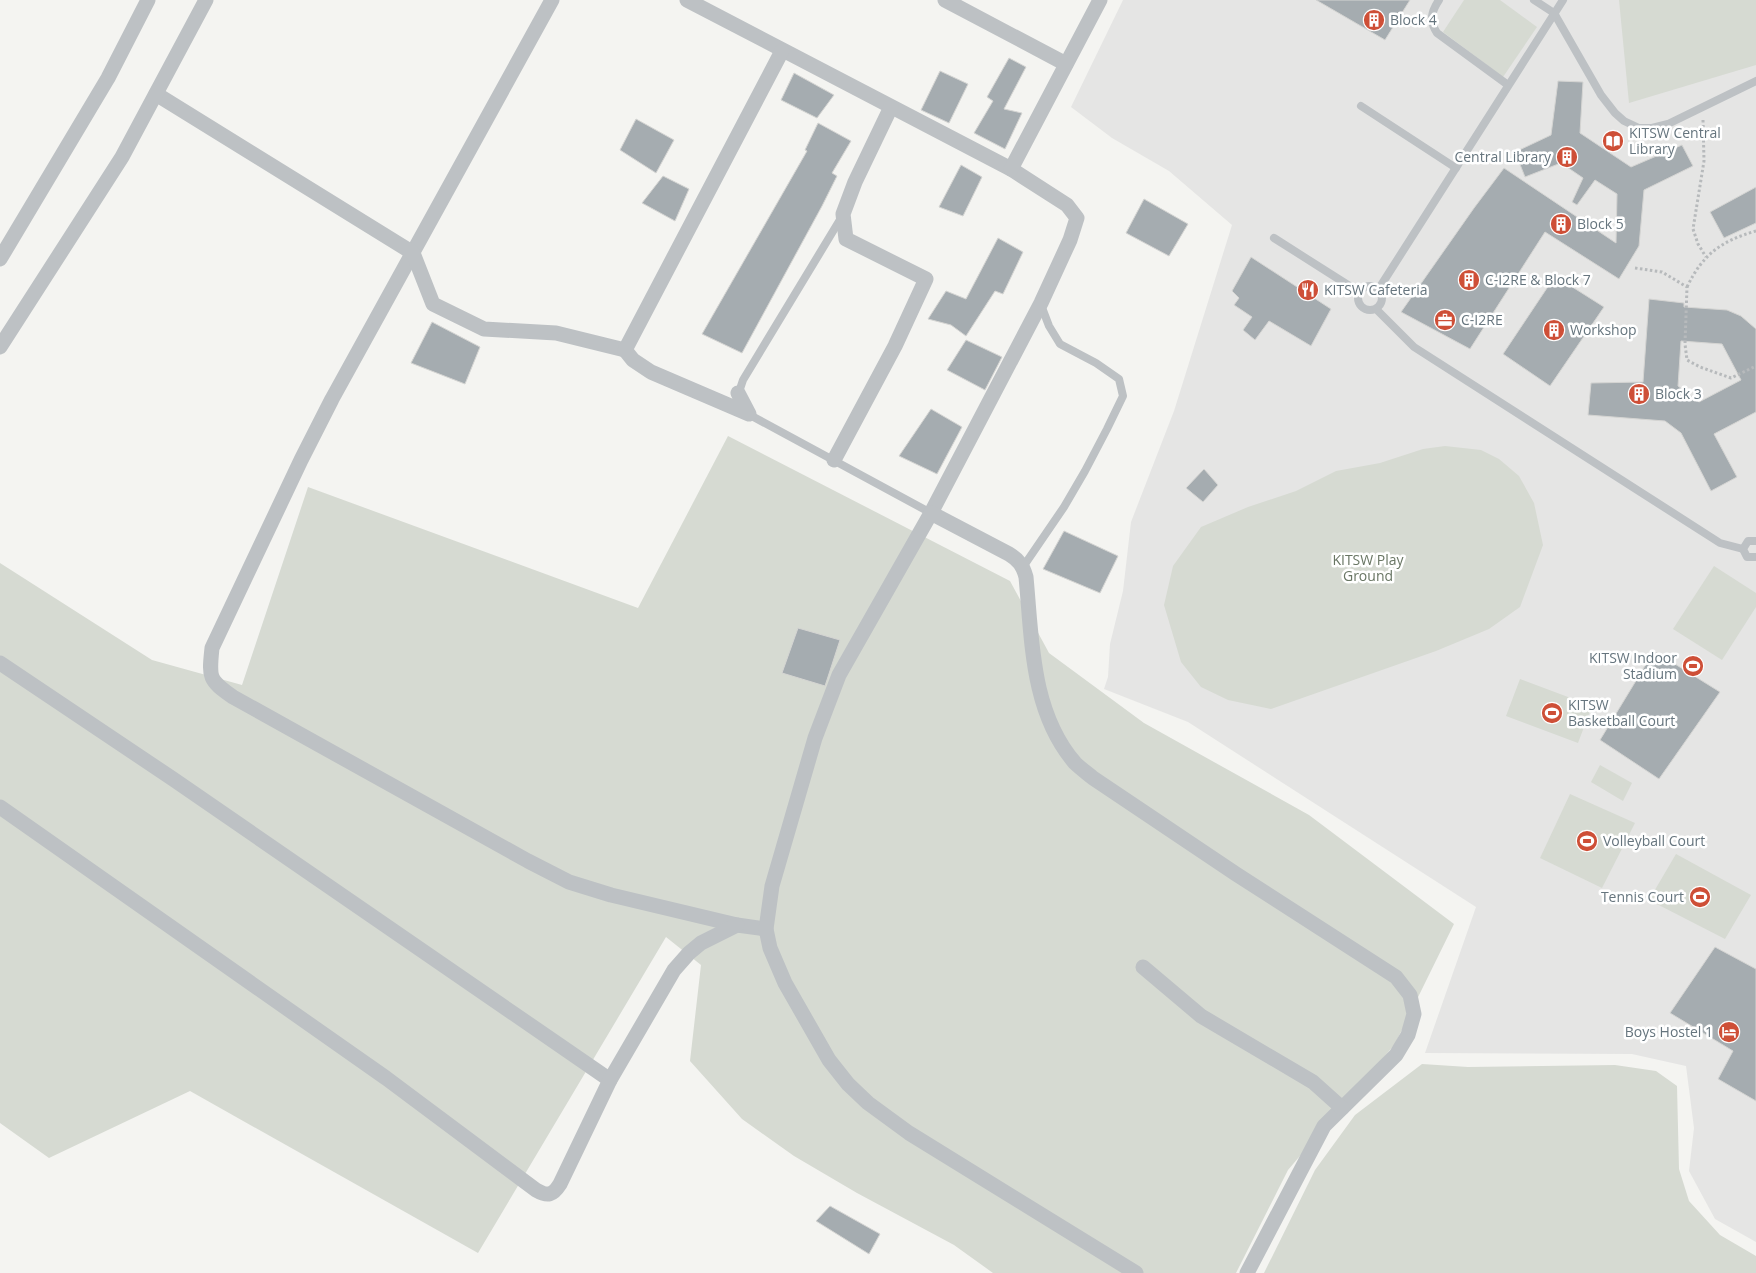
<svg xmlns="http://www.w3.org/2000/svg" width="1756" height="1273" font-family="'Open Sans',sans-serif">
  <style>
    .built { fill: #e5e5e4 }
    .green { fill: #d6dad2 }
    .building { fill: #a5acb0; stroke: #d5d5d3; fill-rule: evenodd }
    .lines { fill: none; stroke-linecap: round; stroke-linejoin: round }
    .path { stroke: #b7babc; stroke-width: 3; stroke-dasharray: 2.5 2.5; stroke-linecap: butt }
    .service { stroke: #bdc1c4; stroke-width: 8 }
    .minor { stroke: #bdc1c4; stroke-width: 15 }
    .labels { text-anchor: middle; stroke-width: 5; stroke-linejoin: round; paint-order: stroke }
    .poi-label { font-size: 14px; fill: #66757e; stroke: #fff; text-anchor: start }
    .park-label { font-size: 14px; fill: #697664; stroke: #fff }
  </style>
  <rect width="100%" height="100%" fill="#f4f4f1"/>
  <polygon class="built" points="1123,0 1756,0 1756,1242 1715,1219 1689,1171 1694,1128 1686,1066 1632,1054 1425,1053 1476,907 1188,722 1104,689 1108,677 1110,644 1123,591 1131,522 1174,411 1232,225 1169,171 1112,138 1071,107"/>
  <g class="green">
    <polygon points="1464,0 1500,0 1537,27 1503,77 1443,32"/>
    <polygon points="1619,0 1756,0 1756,65 1629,103"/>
    <polygon points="728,436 1010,581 1049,653 1144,723 1309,815 1454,924 1395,1044 1288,1170 1236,1273 993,1273 954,1245 857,1193 794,1156 742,1119 690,1061 701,965 666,937 478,1253 190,1091 49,1158 0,1123 0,563 152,660 242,685 308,487 638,608"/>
    <polygon points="1445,446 1481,450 1499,459 1519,476 1534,503 1543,545 1520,607 1489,629 1436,651 1271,709 1228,700 1201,687 1181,662 1164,605 1173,566 1201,527 1248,507 1296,491 1336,471 1380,463 1423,449"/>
    <polygon points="1714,566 1756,593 1756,607 1722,660 1673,629"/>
    <polygon points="1520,679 1592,706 1578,743 1506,716"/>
    <polygon points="1600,765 1632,783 1623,801 1591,782"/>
    <polygon points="1570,794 1635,823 1602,888 1540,858"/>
    <polygon points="1676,854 1751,895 1725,939 1649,900"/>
    <polygon points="1422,1064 1468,1067 1615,1065 1656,1071 1677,1086 1679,1169 1689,1201 1720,1235 1756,1256 1756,1273 1264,1273 1315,1170 1355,1115"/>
  </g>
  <g class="building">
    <polygon points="1316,0 1410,0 1385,40"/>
    <polygon points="1009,58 1026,67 1004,109 1022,113 1005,149 974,133 993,101 987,97"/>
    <polygon points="940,71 968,84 949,123 921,110"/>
    <polygon points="794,73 834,95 817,118 781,100"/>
    <polygon points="1558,81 1583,82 1580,133 1631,167 1682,145 1693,166 1644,190 1639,246 1619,279 1545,232 1470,349 1401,312 1474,208 1504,168 1616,243 1617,194 1595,180 1577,205 1572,202 1583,178 1561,163 1525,177 1515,152 1551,135"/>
    <polygon points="636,119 674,140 656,173 620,150"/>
    <polygon points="818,123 851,141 832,173 837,176 822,206 742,353 702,334 807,151 805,150"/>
    <polygon points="961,165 982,177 963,216 939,207"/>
    <polygon points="663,176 689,189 675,221 642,203"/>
    <polygon points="1756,187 1756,223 1724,238 1710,212"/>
    <polygon points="1144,199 1188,224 1169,256 1126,233"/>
    <polygon points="998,238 1023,252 1003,294 995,291 966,336 951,325 928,319 946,291 966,299"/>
    <polygon points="1251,257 1331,309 1311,346 1269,321 1255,340 1243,330 1252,317 1234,305 1239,298 1232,291"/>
    <polygon points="1555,276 1604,307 1550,386 1503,354"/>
    <path d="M1649 299 1684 303V307L1727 310 1741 316 1756 329V412L1714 434 1737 477 1711 491 1681 433 1665 421 1588 415 1591 383 1643 382ZM1681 341 1722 344 1741 380 1699 402 1678 386Z"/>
    <polygon points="432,322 480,347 465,384 411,363"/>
    <polygon points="966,340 1002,357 985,390 947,370"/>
    <polygon points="931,409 962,427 937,474 899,456"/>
    <polygon points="1204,469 1218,485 1203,502 1186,488"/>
    <polygon points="1064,531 1118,556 1100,593 1043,569"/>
    <polygon points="798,628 840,640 825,686 782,673"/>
    <polygon points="1654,651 1720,692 1659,779 1600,740"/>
    <polygon points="1715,947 1756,969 1756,1101 1718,1079 1733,1051 1670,1013"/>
    <polygon points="830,1206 880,1234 869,1254 816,1221"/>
  </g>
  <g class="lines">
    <g class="path">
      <polyline points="1703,120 1704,161 1693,229 1698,244 1706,257"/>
      <polyline points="1635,268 1662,272 1687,287 1685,344 1687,360 1700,367 1731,378 1756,366"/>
      <path d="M1687 287C1703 254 1721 241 1756 231"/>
    </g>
    <g class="service">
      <path d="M1439 0C1431 12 1429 21 1437 33L1508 85"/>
      <polyline points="1534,0 1554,13 1601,95 1615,113 1624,121 1639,128 1652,128 1668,124 1756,81"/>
      <polyline points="1361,106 1456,168"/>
      <polyline points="1274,238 1359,292"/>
      <circle cx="1370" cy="298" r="12"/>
      <polyline points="1378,290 1563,0"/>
      <polyline points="1376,309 1414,347 1720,543 1743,549"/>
      <polyline points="738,395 743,380 841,218"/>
      <polyline points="748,414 931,513"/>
      <polyline points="1756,541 1748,541 1743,549 1747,557 1756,557"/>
      <polyline points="1023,567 1064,507 1085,471 1107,429 1123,396 1119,379 1096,363 1060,344 1049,326 1041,305"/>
    </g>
    <g class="minor">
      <path d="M552 0 332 399 301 460 212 648C209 677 208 680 233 697L528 861 569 882 611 895 737 925 766 929"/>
      <polyline points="687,0 1011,169 1067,205 1077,218 1070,240 1041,303 931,513 839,675 815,738 772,886 766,929 770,948 785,983 829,1060 848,1084 868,1103 909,1133 1136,1273"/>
      <polyline points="945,0 1066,64"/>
      <polyline points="156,94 413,253 433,304 484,329 556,333 625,350"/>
      <polyline points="1011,169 1100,0"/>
      <polyline points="0,259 108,78 148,0"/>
      <polyline points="0,347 122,157 206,0"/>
      <polyline points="738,393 749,414 651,372 633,360 625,350 782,51"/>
      <polyline points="834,460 895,346 926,279 846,239 843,214 855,182 891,107"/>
      <path d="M931 513 1009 554C1019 560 1023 566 1026 577 1032 640 1031 712 1075 763 1080 768 1087 773 1093 778L1236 874 1396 977 1410 995 1414 1014 1408 1035 1396 1055 1324 1126 1247 1273"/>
      <polyline points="0,663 173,779 610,1080"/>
      <path d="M0 807 386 1078 536 1190C548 1197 553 1195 560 1184L610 1080 674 970 689 953 701 943 737 925"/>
      <polyline points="1143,967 1201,1016 1313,1082 1342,1108"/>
    </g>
  </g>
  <defs>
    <g id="building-disc" transform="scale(1.125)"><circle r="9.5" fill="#ce4f37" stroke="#fff"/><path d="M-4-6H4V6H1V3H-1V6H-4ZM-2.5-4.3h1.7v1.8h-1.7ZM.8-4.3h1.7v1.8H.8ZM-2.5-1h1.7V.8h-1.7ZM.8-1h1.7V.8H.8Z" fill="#fff"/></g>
    <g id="library-disc" transform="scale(1.125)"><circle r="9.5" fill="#ce4f37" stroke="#fff"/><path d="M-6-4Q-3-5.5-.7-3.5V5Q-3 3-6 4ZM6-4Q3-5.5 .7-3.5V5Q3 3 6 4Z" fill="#fff"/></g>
    <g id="restaurant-disc" transform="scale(1.125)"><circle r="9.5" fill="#ce4f37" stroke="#fff"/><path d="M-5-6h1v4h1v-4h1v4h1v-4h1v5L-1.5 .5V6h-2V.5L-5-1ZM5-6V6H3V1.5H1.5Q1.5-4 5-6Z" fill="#fff"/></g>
    <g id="office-disc" transform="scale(1.125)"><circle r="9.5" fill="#ce4f37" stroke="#fff"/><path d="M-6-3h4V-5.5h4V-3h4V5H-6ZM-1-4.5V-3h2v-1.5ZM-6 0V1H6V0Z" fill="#fff"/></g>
    <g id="stadium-disc" transform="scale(1.125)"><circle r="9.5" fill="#ce4f37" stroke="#fff"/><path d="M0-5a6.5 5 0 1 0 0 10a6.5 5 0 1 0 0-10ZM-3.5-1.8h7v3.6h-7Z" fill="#fff"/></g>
    <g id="hotel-disc" transform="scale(1.125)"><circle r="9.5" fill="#ce4f37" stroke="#fff"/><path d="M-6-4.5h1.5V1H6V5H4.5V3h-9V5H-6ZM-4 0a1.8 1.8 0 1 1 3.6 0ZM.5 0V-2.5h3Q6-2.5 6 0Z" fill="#fff"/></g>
  </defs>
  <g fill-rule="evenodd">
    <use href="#building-disc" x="1374" y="20"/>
    <use href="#library-disc" x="1613" y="141"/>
    <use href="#building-disc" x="1567" y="157"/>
    <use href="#building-disc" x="1561" y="224"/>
    <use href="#building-disc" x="1469" y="280"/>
    <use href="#restaurant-disc" x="1308" y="290"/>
    <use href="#office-disc" x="1445" y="320"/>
    <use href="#building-disc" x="1554" y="330"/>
    <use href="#building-disc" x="1639" y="394"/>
    <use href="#stadium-disc" x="1693" y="666"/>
    <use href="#stadium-disc" x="1552" y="713"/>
    <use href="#stadium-disc" x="1587" y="841"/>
    <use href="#stadium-disc" x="1700" y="897"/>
    <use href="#hotel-disc" x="1729" y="1032"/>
  </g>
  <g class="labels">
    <g class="poi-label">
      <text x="1390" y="25">Block 4</text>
      <text x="1629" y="138">KITSW Central<tspan x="1629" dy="16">Library</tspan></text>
      <text x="1551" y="162" text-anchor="end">Central Library</text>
      <text x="1577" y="229">Block 5</text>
      <text x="1485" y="285">C-I2RE &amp; Block 7</text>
      <text x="1324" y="295">KITSW Cafeteria</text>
      <text x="1461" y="325">C-I2RE</text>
      <text x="1570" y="335">Workshop</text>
      <text x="1655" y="399">Block 3</text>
      <text x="1677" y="663" text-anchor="end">KITSW Indoor<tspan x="1677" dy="16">Stadium</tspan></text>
      <text x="1568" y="710">KITSW<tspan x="1568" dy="16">Basketball Court</tspan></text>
      <text x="1603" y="846">Volleyball Court</text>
      <text x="1684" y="902" text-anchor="end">Tennis Court</text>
      <text x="1713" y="1037" text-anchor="end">Boys Hostel 1</text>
    </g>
    <g class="park-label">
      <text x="1368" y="565">KITSW Play<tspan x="1368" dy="16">Ground</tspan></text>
    </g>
  </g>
</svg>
